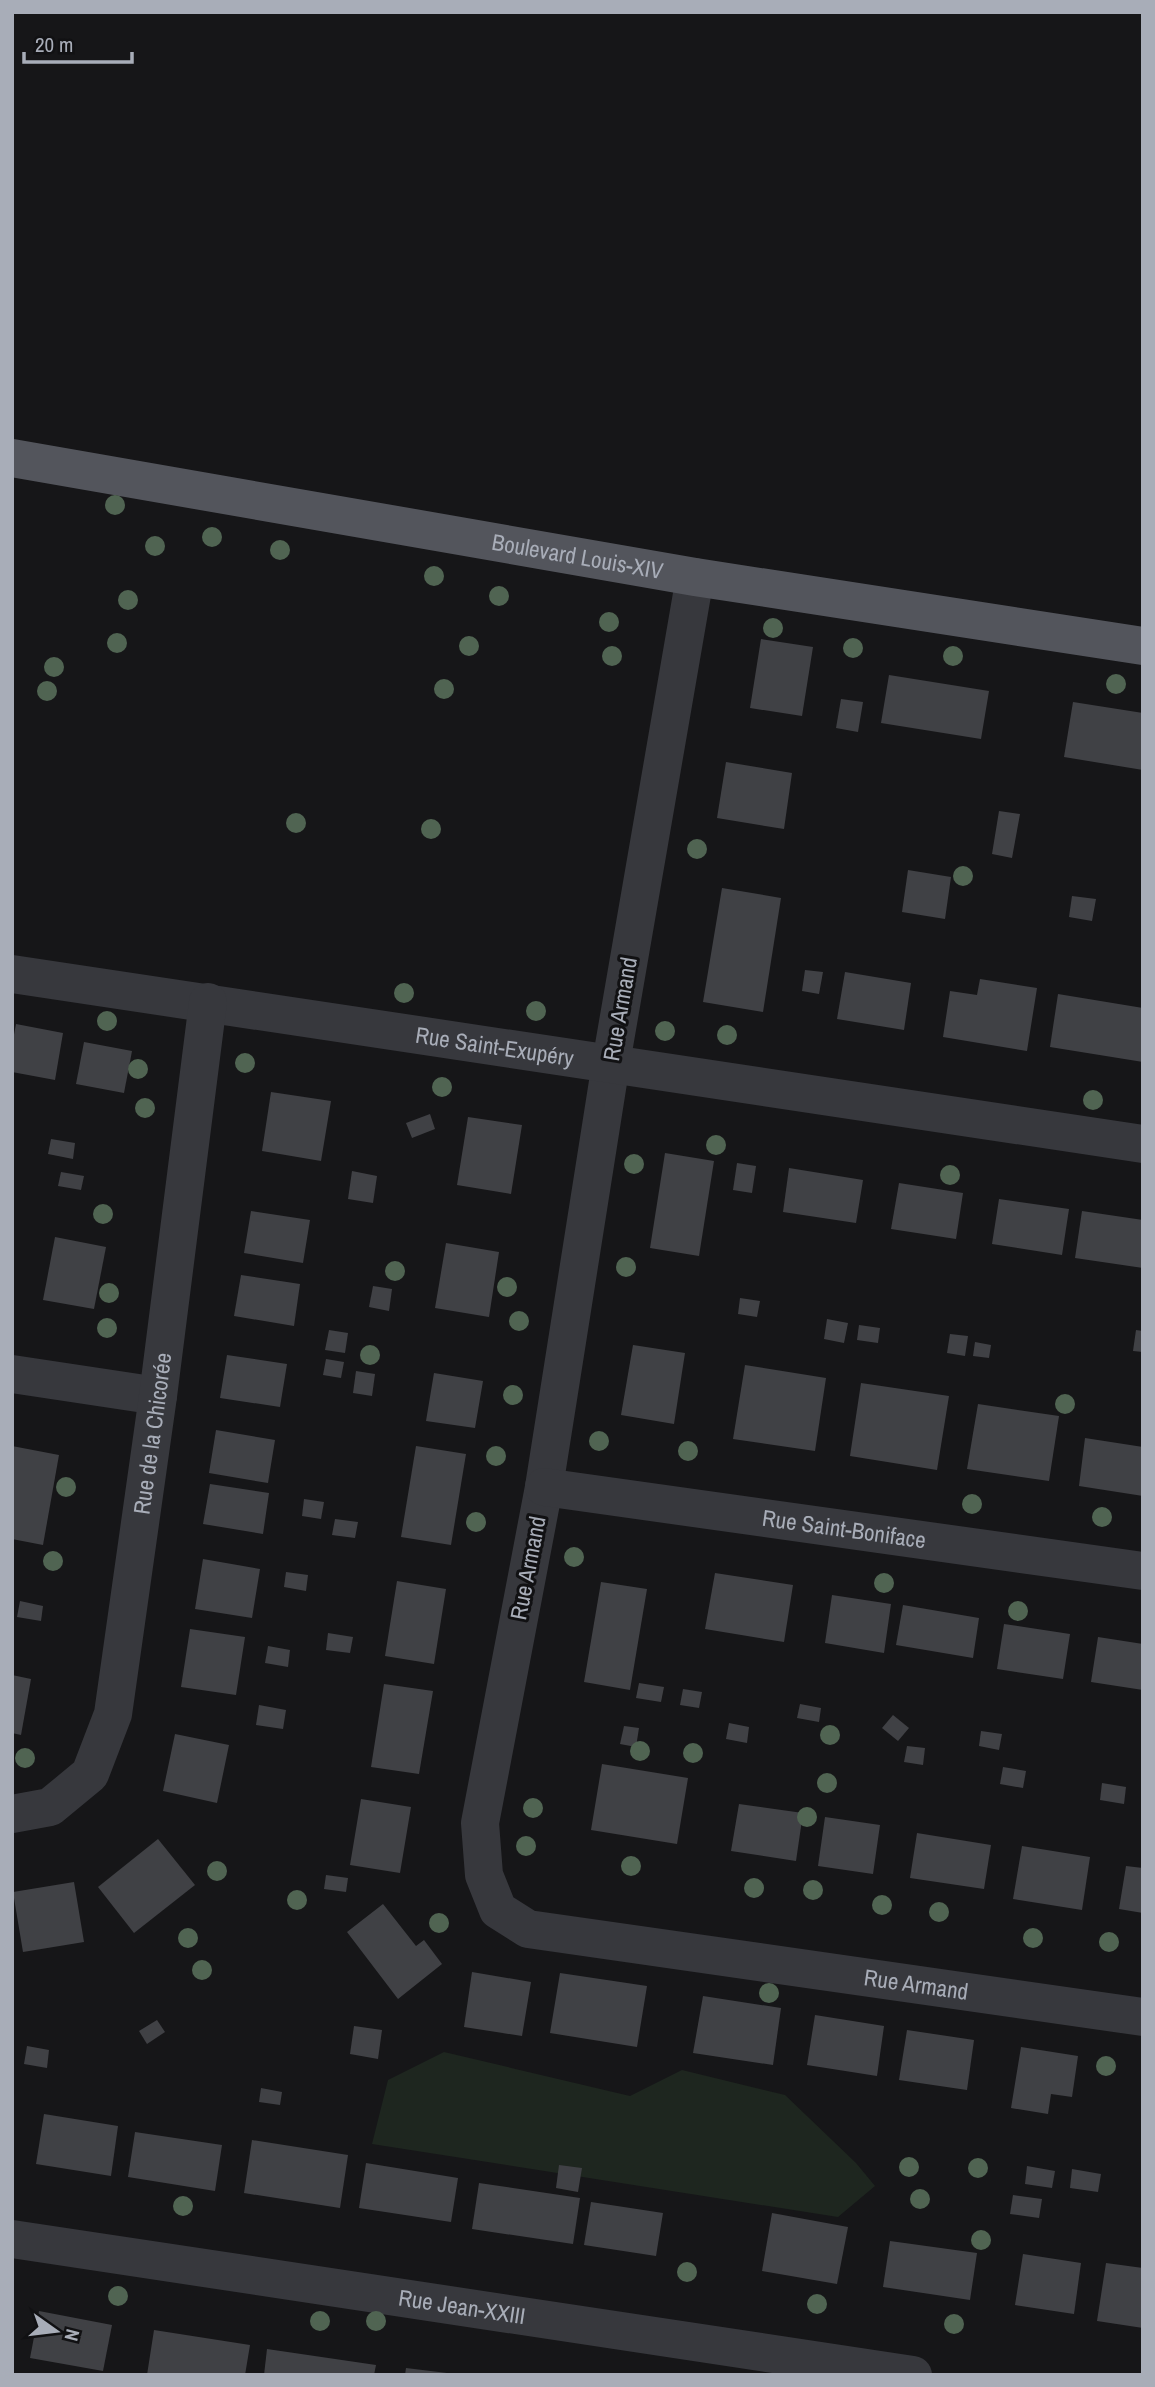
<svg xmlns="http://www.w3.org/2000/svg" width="1155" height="2387" font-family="'Archivo Narrow',sans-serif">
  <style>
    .green { fill: #1e261f }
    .building { fill: #404145 }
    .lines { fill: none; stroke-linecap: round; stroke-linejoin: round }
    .minor { stroke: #37383d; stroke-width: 38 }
    .major { stroke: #53555c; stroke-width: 38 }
    .tree { fill: #506452 }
    .labels { text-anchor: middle; stroke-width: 6; stroke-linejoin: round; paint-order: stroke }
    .street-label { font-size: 23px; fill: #a8adb8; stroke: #111113 }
  </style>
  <rect width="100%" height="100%" fill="#161618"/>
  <polygon class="green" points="444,2052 630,2096 682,2070 785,2095 856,2163 875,2186 838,2217 372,2144 388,2080"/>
  <g class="building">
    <polygon points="761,639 813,647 802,716 750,708"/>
    <polygon points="889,675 989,691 981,739 881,723"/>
    <polygon points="841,699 863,702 858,732 836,728"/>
    <polygon points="1073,702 1143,713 1143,770 1064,757"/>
    <polygon points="726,762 792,773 784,829 717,818"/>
    <polygon points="999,811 1020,814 1012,858 992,854"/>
    <polygon points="908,870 951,877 945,919 902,912"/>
    <polygon points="722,888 781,898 763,1012 703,1002"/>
    <polygon points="1072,896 1096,899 1092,921 1069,917"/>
    <polygon points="805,970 823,972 819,994 802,991"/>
    <polygon points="845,972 911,983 904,1030 837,1019"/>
    <polygon points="980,979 1037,988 1027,1051 943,1037 950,991 977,995"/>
    <polygon points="1058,994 1143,1008 1143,1062 1050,1047"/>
    <polygon points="16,1024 63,1033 55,1080 12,1072 12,1045"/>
    <polygon points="84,1042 132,1051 124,1093 76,1084"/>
    <polygon points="271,1092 331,1101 321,1161 262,1151"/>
    <polygon points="430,1114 435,1129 412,1138 406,1123"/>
    <polygon points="468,1117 522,1125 511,1194 457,1185"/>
    <polygon points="51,1139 75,1143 73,1159 48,1154"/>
    <polygon points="665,1153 714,1161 699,1256 650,1248"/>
    <polygon points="737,1163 756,1166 752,1193 733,1190"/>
    <polygon points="789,1168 863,1180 856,1223 783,1212"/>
    <polygon points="352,1171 377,1176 373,1203 348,1199"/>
    <polygon points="61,1172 84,1176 81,1190 58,1186"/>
    <polygon points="899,1183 963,1193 956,1239 891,1229"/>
    <polygon points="999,1199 1069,1209 1062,1255 992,1244"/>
    <polygon points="251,1211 310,1220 303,1263 244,1253"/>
    <polygon points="1082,1211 1143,1220 1143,1268 1075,1258"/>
    <polygon points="55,1237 106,1247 94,1309 43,1300"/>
    <polygon points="446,1243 499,1252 489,1317 435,1308"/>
    <polygon points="241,1275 300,1284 294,1326 234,1316"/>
    <polygon points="373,1286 392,1289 389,1311 369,1307"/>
    <polygon points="740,1298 760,1301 757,1317 738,1314"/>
    <polygon points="827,1319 848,1323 844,1343 824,1339"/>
    <polygon points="859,1325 880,1328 878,1343 857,1340"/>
    <polygon points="329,1330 348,1333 345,1353 325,1350"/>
    <polygon points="1136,1330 1143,1331 1143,1352 1133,1351"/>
    <polygon points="950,1334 968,1336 965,1356 947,1353"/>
    <polygon points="975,1342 991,1345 989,1358 973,1356"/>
    <polygon points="633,1345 685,1353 674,1424 621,1415"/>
    <polygon points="227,1355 287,1364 280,1407 220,1398"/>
    <polygon points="326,1359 344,1362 341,1378 323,1375"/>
    <polygon points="745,1365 826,1378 815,1451 733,1439"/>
    <polygon points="356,1371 375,1374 372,1396 353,1393"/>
    <polygon points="434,1373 483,1381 475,1428 426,1421"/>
    <polygon points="861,1383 949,1396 937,1470 850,1456"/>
    <polygon points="978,1404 1059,1416 1049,1481 967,1469"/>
    <polygon points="216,1430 275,1440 268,1483 209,1473"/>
    <polygon points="1085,1438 1143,1447 1143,1496 1079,1486"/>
    <polygon points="12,1446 59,1455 43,1545 12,1539"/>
    <polygon points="416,1446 466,1454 451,1545 401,1537"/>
    <polygon points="210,1484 269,1493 263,1534 203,1524"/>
    <polygon points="304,1499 324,1502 321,1519 302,1516"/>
    <polygon points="335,1519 358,1522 355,1538 332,1535"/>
    <polygon points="203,1559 260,1569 252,1618 195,1609"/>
    <polygon points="286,1572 308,1575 306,1591 284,1587"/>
    <polygon points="715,1573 793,1585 784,1642 705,1629"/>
    <polygon points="397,1581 446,1589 434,1664 385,1656"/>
    <polygon points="601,1582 647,1589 630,1690 584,1682"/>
    <polygon points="832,1595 891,1604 884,1653 825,1643"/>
    <polygon points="20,1601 43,1606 41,1621 17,1617"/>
    <polygon points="903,1605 979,1618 973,1658 896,1645"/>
    <polygon points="1004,1624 1070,1634 1063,1679 997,1669"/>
    <polygon points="190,1629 245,1637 236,1695 181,1687"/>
    <polygon points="328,1633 353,1637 350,1653 326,1650"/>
    <polygon points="1098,1637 1143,1644 1143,1690 1091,1682"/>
    <polygon points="268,1646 290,1650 288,1667 265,1663"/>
    <polygon points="12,1675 31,1679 21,1735 12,1733"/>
    <polygon points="639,1683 664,1687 661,1702 636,1698"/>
    <polygon points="384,1684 433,1691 419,1774 371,1767"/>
    <polygon points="683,1689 702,1692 699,1708 680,1705"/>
    <polygon points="800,1704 821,1708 819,1722 797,1718"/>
    <polygon points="259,1705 286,1710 283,1729 256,1725"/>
    <polygon points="893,1715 909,1728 898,1741 882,1728"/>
    <polygon points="729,1723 749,1727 747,1743 726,1739"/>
    <polygon points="624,1726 639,1728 636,1747 620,1744"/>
    <polygon points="981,1731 1002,1734 999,1750 979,1746"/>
    <polygon points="175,1734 229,1745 217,1803 163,1791"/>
    <polygon points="907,1746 925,1748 923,1765 904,1762"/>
    <polygon points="602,1764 688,1778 677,1844 591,1830"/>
    <polygon points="1003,1767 1026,1771 1023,1788 1000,1784"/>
    <polygon points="1102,1783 1126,1787 1124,1804 1100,1800"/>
    <polygon points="361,1799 411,1807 400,1873 350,1865"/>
    <polygon points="739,1804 803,1813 796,1861 731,1851"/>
    <polygon points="825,1817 880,1825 873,1874 818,1866"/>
    <polygon points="917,1833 991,1845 984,1889 910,1878"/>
    <polygon points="158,1839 195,1885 134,1933 98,1887"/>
    <polygon points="1022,1846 1090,1857 1082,1910 1013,1899"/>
    <polygon points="1126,1866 1143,1868 1143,1913 1119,1909"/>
    <polygon points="326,1875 348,1878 346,1892 324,1889"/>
    <polygon points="74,1882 84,1942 23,1952 13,1892"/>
    <polygon points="383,1904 416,1946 424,1940 442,1964 398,1999 347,1932"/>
    <polygon points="472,1972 531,1982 522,2036 464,2027"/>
    <polygon points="560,1973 647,1986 637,2047 550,2033"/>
    <polygon points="703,1996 781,2008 773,2065 693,2053"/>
    <polygon points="815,2015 884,2026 877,2076 807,2065"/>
    <polygon points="157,2020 165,2032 147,2044 139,2031"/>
    <polygon points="354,2026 382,2030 378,2059 350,2054"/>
    <polygon points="907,2030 974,2040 967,2090 899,2080"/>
    <polygon points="27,2046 49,2050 47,2068 24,2064"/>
    <polygon points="1021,2047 1078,2056 1072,2097 1051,2094 1048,2114 1011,2108"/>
    <polygon points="261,2088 282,2092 280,2105 259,2102"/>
    <polygon points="44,2114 118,2126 111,2176 36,2164"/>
    <polygon points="135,2132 222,2145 215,2191 128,2177"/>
    <polygon points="252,2140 348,2155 340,2208 244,2193"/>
    <polygon points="366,2163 458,2178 451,2222 359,2208"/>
    <polygon points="559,2165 582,2168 578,2192 556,2188"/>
    <polygon points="1027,2166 1055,2171 1052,2188 1025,2184"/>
    <polygon points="1072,2169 1101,2174 1098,2192 1070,2188"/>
    <polygon points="479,2183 580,2198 573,2244 472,2229"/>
    <polygon points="1013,2195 1042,2199 1039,2218 1010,2214"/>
    <polygon points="591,2202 663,2213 656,2256 584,2245"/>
    <polygon points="772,2213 848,2227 837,2284 762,2271"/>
    <polygon points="890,2241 977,2253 970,2300 883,2287"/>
    <polygon points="1023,2254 1081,2263 1074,2314 1015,2305"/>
    <polygon points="1106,2263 1143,2268 1143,2328 1097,2321"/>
    <polygon points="39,2311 112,2325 103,2371 30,2358"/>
    <polygon points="154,2330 250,2345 245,2375 147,2375"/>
    <polygon points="267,2349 376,2365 374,2375 264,2375"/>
    <polygon points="406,2368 447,2373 447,2375 405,2375"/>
  </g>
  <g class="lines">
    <g class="minor">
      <path id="s1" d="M695 577 611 1063 544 1487 480 1823 484 1875 498 1910 528 1929 1143 2017"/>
      <path id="s2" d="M12 974 1143 1144"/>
      <polyline points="12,1374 158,1396"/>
      <path id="s3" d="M544 1487 1143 1571"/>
      <path id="s4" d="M12 1814 50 1807 90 1774 113 1714 158 1396 208 1002"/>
      <path id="s5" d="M12 2239 913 2375"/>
    </g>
    <path class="major" id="s6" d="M12 458 695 577 1143 646"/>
  </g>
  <g class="tree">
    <circle cx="115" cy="505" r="10"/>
    <circle cx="212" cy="537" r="10"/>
    <circle cx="155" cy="546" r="10"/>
    <circle cx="280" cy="550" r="10"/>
    <circle cx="434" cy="576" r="10"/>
    <circle cx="499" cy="596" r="10"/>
    <circle cx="128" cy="600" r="10"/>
    <circle cx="609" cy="622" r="10"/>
    <circle cx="773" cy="628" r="10"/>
    <circle cx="117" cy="643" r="10"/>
    <circle cx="469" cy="646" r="10"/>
    <circle cx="853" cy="648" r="10"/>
    <circle cx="612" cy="656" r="10"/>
    <circle cx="953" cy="656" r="10"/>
    <circle cx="54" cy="667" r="10"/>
    <circle cx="1116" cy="684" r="10"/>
    <circle cx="444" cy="689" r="10"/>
    <circle cx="47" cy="691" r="10"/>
    <circle cx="296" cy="823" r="10"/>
    <circle cx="431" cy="829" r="10"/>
    <circle cx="697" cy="849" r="10"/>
    <circle cx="963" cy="876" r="10"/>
    <circle cx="404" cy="993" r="10"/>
    <circle cx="536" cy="1011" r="10"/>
    <circle cx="107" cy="1021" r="10"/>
    <circle cx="665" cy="1031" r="10"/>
    <circle cx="727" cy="1035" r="10"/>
    <circle cx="245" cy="1063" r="10"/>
    <circle cx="138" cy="1069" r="10"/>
    <circle cx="442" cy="1087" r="10"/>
    <circle cx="1093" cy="1100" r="10"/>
    <circle cx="145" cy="1108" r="10"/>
    <circle cx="716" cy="1145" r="10"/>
    <circle cx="634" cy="1164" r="10"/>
    <circle cx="950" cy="1175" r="10"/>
    <circle cx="103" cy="1214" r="10"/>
    <circle cx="626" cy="1267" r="10"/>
    <circle cx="395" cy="1271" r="10"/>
    <circle cx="507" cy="1287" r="10"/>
    <circle cx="109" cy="1293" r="10"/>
    <circle cx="519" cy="1321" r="10"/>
    <circle cx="107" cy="1328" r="10"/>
    <circle cx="370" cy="1355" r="10"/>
    <circle cx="513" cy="1395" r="10"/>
    <circle cx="1065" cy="1404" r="10"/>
    <circle cx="599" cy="1441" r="10"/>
    <circle cx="688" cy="1451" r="10"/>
    <circle cx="496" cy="1456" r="10"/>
    <circle cx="66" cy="1487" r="10"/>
    <circle cx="972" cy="1504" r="10"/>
    <circle cx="1102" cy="1517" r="10"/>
    <circle cx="476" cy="1522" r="10"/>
    <circle cx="574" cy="1557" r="10"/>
    <circle cx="53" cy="1561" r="10"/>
    <circle cx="884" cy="1583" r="10"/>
    <circle cx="1018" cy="1611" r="10"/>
    <circle cx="830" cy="1735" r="10"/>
    <circle cx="640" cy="1751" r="10"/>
    <circle cx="693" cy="1753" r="10"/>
    <circle cx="25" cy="1758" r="10"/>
    <circle cx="827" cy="1783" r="10"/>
    <circle cx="533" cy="1808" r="10"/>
    <circle cx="807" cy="1817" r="10"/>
    <circle cx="526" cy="1846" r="10"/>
    <circle cx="631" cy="1866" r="10"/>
    <circle cx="217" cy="1871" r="10"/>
    <circle cx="754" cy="1888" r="10"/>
    <circle cx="813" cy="1890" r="10"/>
    <circle cx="297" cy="1900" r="10"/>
    <circle cx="882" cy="1905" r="10"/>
    <circle cx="939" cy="1912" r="10"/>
    <circle cx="439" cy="1923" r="10"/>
    <circle cx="188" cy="1938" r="10"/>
    <circle cx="1033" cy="1938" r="10"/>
    <circle cx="1109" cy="1942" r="10"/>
    <circle cx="202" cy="1970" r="10"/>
    <circle cx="769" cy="1993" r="10"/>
    <circle cx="1106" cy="2066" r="10"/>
    <circle cx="909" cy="2167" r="10"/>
    <circle cx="978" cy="2168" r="10"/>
    <circle cx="920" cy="2199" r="10"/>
    <circle cx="183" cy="2206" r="10"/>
    <circle cx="981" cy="2240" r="10"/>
    <circle cx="687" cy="2272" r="10"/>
    <circle cx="118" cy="2296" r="10"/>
    <circle cx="817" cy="2304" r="10"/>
    <circle cx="320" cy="2321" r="10"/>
    <circle cx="376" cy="2321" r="10"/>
    <circle cx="954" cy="2324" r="10"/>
  </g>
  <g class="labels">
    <g class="street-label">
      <text dy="8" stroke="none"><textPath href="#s6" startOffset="574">Boulevard Louis-XIV</textPath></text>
      <text transform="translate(620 1009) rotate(-80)" y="8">Rue Armand</text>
      <text dy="8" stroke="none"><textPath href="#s2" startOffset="488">Rue Saint-Exupéry</textPath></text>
      <text dy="8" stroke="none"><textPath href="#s4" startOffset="438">Rue de la Chicorée</textPath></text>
      <text dy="8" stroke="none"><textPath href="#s3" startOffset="303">Rue Saint-Boniface</textPath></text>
      <text transform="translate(528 1568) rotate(-79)" y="8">Rue Armand</text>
      <text dy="8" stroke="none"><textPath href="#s1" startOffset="1782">Rue Armand</textPath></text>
      <text dy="8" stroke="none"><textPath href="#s5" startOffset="455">Rue Jean-XXIII</textPath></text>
    </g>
  </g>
  <rect width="1155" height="2387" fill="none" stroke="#a8adb8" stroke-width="28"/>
  <g transform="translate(56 2331) rotate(104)" stroke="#111113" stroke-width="5" paint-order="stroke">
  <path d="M0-5L12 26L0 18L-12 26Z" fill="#a8adb8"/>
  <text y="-10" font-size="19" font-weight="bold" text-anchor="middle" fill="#a8adb8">N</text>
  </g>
  <path d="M24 52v10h108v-10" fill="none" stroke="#a8adb8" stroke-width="3.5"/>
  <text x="35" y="52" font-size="21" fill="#a8adb8" stroke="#111113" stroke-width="5" paint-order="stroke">20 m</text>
</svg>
